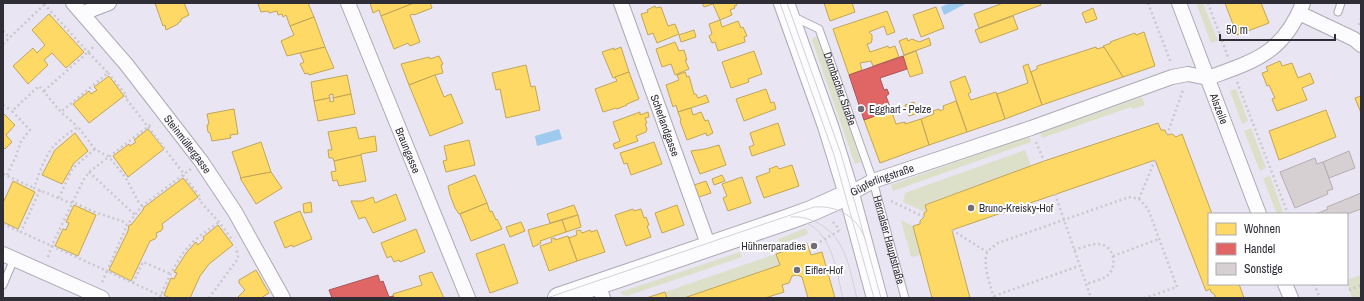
<svg xmlns="http://www.w3.org/2000/svg" width="1364" height="301" font-family="'Archivo Narrow',sans-serif">
  <style>
    .green { fill: #dce0c9 }
    .water { fill: #9dcaee }
    .homes { fill: #ffd966; stroke: #c1a558 }
    .shops { fill: #e06666; stroke: #ab5558 }
    .building { fill: #d6d0d3; stroke: #b4aeb2 }
    .lines { fill: none; stroke-linecap: round; stroke-linejoin: round }
    .lane-casing { stroke: #acaab4; stroke-width: 9 }
    .street-casing { stroke: #acaab4; stroke-width: 16 }
    .secondary-casing { stroke: #acaab4; stroke-width: 22 }
    .path { stroke: #cac8cd; stroke-width: 2.5; stroke-dasharray: 2 3; stroke-linecap: butt }
    .lane { stroke: #fcfbfd; stroke-width: 7 }
    .street { stroke: #fcfbfd; stroke-width: 14 }
    .secondary { stroke: #fcfbfd; stroke-width: 20 }
    .tram { stroke: #d3d1d6; stroke-width: 1 }
    .poi-dot { fill: #706d78; stroke: #fff; stroke-width: 1.5 }
    .labels { text-anchor: middle; stroke-width: 4; stroke-linejoin: round; paint-order: stroke }
    .street-label { font-size: 11px; fill: #2f2d36; stroke: #fff }
    .poi-label { font-size: 11px; fill: #2f2d36; stroke: #fff; text-anchor: start }
  </style>
  <rect width="100%" height="100%" fill="#e9e5f3"/>
  <g class="green">
    <polygon points="1196,3 1203,3 1218,41 1211,43"/>
    <polygon points="814,37 818,37 819,39 861,162 855,164 812,40"/>
    <polygon points="1236,89 1248,121 1242,124 1230,91"/>
    <polygon points="1142,97 1145,105 1133,109 1131,107 1042,138 1040,133"/>
    <polygon points="1251,128 1266,168 1260,171 1244,131"/>
    <polygon points="1029,136 1031,142 893,191 891,185"/>
    <polygon points="1025,150 1031,166 925,204 927,211 925,212 903,202 905,193"/>
    <polygon points="1270,176 1283,212 1277,214 1263,178"/>
    <polygon points="901,220 913,226 921,255 911,257 907,241 908,241 906,240"/>
    <polygon points="806,228 808,233 806,235 780,244 778,239"/>
    <polygon points="740,252 742,257 627,296 621,294 620,292"/>
    <polygon points="776,254 780,265 684,298 667,298 665,292"/>
    <polygon points="1361,275 1361,298 1352,298 1347,283 1347,280"/>
  </g>
  <g class="water">
    <polygon points="950,3 967,3 944,15 941,7"/>
    <polygon points="559,129 562,139 537,146 535,136"/>
  </g>
  <g class="homes">
    <polygon points="155,3 184,3 189,15 181,19 181,21 178,23 178,24 166,30 165,25 163,26"/>
    <polygon points="262,3 308,3 314,17 290,26 286,15 283,17 282,14 278,15 277,11 269,13 268,11 261,12 258,4"/>
    <polygon points="370,3 414,3 381,16 379,10 373,13"/>
    <polygon points="414,3 430,3 432,8 414,15 414,14 410,15 420,42 410,46 408,43 394,49 381,16"/>
    <polygon points="702,3 736,3 737,5 734,6 735,8 730,10 732,15 720,20 713,4 704,7"/>
    <polygon points="824,3 852,3 855,12 830,21"/>
    <polygon points="1003,3 1040,3 1041,5 979,28 974,14"/>
    <polygon points="1225,3 1261,3 1269,23 1237,35"/>
    <polygon points="655,6 656,8 661,7 668,26 675,24 679,34 657,43 653,33 648,35 641,14 648,12 647,10"/>
    <polygon points="936,7 944,28 921,37 913,15"/>
    <polygon points="1093,8 1097,19 1086,23 1082,13"/>
    <polygon points="887,11 895,32 887,35 884,26 869,32 872,35 872,40 871,43 867,44 870,52 888,46 889,48 895,46 899,57 873,66 871,61 860,63 862,70 849,75 833,29"/>
    <polygon points="49,14 84,52 66,68 52,53 44,60 48,65 28,84 13,66 33,48 37,53 45,45 32,30"/>
    <polygon points="1013,16 1018,29 980,43 975,30"/>
    <polygon points="314,17 325,47 287,56 281,41 294,35 290,26"/>
    <polygon points="720,20 722,27 738,21 741,28 743,27 747,36 744,37 745,42 718,51 715,42 712,43 709,36 712,34 709,24"/>
    <polygon points="694,30 696,37 681,42 679,35"/>
    <polygon points="1144,32 1155,66 1123,77 1103,46 1111,43 1110,42 1135,33 1136,35"/>
    <polygon points="907,38 908,41 912,39 919,42 929,38 931,45 904,55 899,41"/>
    <polygon points="675,42 679,51 684,50 687,60 685,60 689,69 675,75 671,64 662,67 656,49"/>
    <polygon points="325,47 334,68 309,75 308,73 305,74 300,64 304,62 300,53"/>
    <polygon points="621,47 629,72 613,78 602,52 614,48 614,50"/>
    <polygon points="1096,47 1097,49 1104,47 1123,77 1042,105 1031,72 1037,69 1037,66"/>
    <polygon points="754,51 762,74 748,79 749,82 731,88 722,62"/>
    <polygon points="916,51 923,73 910,77 903,56"/>
    <polygon points="439,56 443,64 441,65 443,73 435,75 409,85 401,64 429,57 430,59"/>
    <polygon points="1280,61 1282,66 1292,63 1298,78 1310,73 1314,83 1302,88 1307,100 1277,111 1272,99 1275,98 1269,85 1267,86 1262,73 1268,71 1266,67"/>
    <polygon points="1028,64 1042,105 1005,119 997,94 1028,83 1023,66"/>
    <polygon points="526,65 531,87 535,86 540,110 506,118 500,89 496,90 492,73"/>
    <polygon points="629,72 639,99 627,104 627,105 617,109 616,108 603,112 595,89 617,81 615,77"/>
    <polygon points="685,72 687,77 689,76 694,94 696,94 698,98 706,95 709,102 678,112 676,105 673,107 666,85 679,80 677,75"/>
    <polygon points="347,75 351,94 333,98 333,94 329,95 330,98 314,101 311,82"/>
    <polygon points="435,75 444,97 451,94 463,123 430,136 409,85"/>
    <polygon points="109,76 124,96 89,123 73,104 89,91 91,94 97,90 94,87"/>
    <polygon points="965,76 971,92 968,94 971,100 996,92 1005,119 967,132 950,82"/>
    <polygon points="766,89 771,103 774,102 776,109 744,121 736,99"/>
    <polygon points="351,94 355,114 318,121 314,101 330,98 330,102 334,101 333,98"/>
    <polygon points="1361,96 1361,113 1355,98"/>
    <polygon points="956,101 967,132 929,145 921,119 934,114 933,111 939,109 940,111 944,109 943,106"/>
    <polygon points="914,102 918,113 909,116 905,105"/>
    <polygon points="691,108 693,115 701,112 705,121 708,120 713,133 707,136 706,133 687,140 680,121 681,120 678,112"/>
    <polygon points="234,109 238,134 230,135 231,138 212,141 210,133 208,132 207,125 209,124 207,114"/>
    <polygon points="891,110 896,124 905,122 905,124 921,119 929,145 880,163 864,120"/>
    <polygon points="1326,110 1336,137 1279,160 1269,131"/>
    <polygon points="640,112 640,115 648,112 649,117 645,118 647,123 645,124 647,129 646,132 636,136 638,141 615,149 613,144 620,141 613,122"/>
    <polygon points="3,113 15,125 6,135 12,142 5,149 3,147"/>
    <polygon points="778,123 785,145 752,156 749,147 754,145 750,133"/>
    <polygon points="1158,123 1161,130 1165,130 1167,135 1172,134 1176,137 1182,134 1212,214 1209,214 1209,284 1239,284 1244,298 1215,298 1215,295 1211,292 1210,289 1206,291 1155,160 952,230 970,298 932,298 913,226 920,224 920,221 924,217 924,213 927,211 925,205 1044,161"/>
    <polygon points="356,127 359,139 375,136 377,151 361,154 361,155 334,161 333,158 329,158 328,150 332,150 328,132"/>
    <polygon points="148,129 164,149 128,177 113,156 129,144 130,146 136,142 134,140"/>
    <polygon points="75,133 88,151 74,163 62,184 42,175 55,150"/>
    <polygon points="469,140 475,165 446,172 443,161 447,160 444,146"/>
    <polygon points="261,142 271,172 241,178 232,152"/>
    <polygon points="654,142 662,164 631,175 627,163 624,164 620,153"/>
    <polygon points="719,145 726,165 700,174 691,151 705,149"/>
    <polygon points="361,155 366,181 339,186 337,180 333,181 331,172 336,171 334,161"/>
    <polygon points="792,165 799,186 764,198 756,177 770,172 769,169 777,166 779,169"/>
    <polygon points="271,172 282,188 256,204 240,178"/>
    <polygon points="475,175 487,203 459,214 455,208 450,195 448,186"/>
    <polygon points="722,175 725,181 714,185 712,179"/>
    <polygon points="742,177 751,203 728,211 723,198 727,196 722,184"/>
    <polygon points="183,178 198,197 162,224 163,228 161,231 156,233 157,236 155,239 150,241 131,281 109,270 128,231 129,225 131,225 143,210 144,207 147,205"/>
    <polygon points="13,181 35,192 18,229 3,222 3,203"/>
    <polygon points="706,181 711,193 699,197 694,185"/>
    <polygon points="396,194 406,220 373,233 365,217 359,219 351,201 362,201 373,197 375,203"/>
    <polygon points="311,202 312,212 304,213 303,204"/>
    <polygon points="487,203 490,212 492,211 496,220 497,219 502,229 471,241 460,214"/>
    <polygon points="74,205 96,215 78,256 55,246 63,229 66,230 69,223 66,222"/>
    <polygon points="574,205 578,215 550,223 547,214"/>
    <polygon points="677,205 684,225 662,233 655,213"/>
    <polygon points="633,209 634,211 641,209 644,218 646,217 649,225 647,226 651,237 626,246 615,215"/>
    <polygon points="300,211 312,239 293,247 292,245 285,248 274,222"/>
    <polygon points="578,215 581,227 566,232 562,220"/>
    <polygon points="562,220 566,232 540,241 541,243 533,247 528,230"/>
    <polygon points="521,222 525,231 510,237 506,227"/>
    <polygon points="218,225 233,245 209,264 200,276 190,298 170,298 164,295 171,278 174,279 177,273 174,272 187,252 196,242 198,245 204,239 203,237"/>
    <polygon points="416,229 425,252 400,262 399,260 394,262 391,256 387,258 381,243"/>
    <polygon points="580,230 582,233 590,230 591,232 597,230 605,252 577,261 569,238 577,235 576,231"/>
    <polygon points="568,236 577,261 549,271 540,246 552,242 551,239 555,238 555,240"/>
    <polygon points="807,243 811,255 822,252 835,298 808,298 802,277 797,275 792,276 789,283 782,285 784,292 765,298 684,298 780,265 776,254"/>
    <polygon points="504,244 518,283 490,293 476,254"/>
    <polygon points="256,270 269,293 261,298 237,298 245,290 239,283 239,280"/>
    <polygon points="432,272 444,298 394,298 393,294 422,285 419,276"/>
    <polygon points="665,292 667,298 646,298"/>
  </g>
  <g class="shops">
    <polygon points="903,56 907,69 880,78 884,90 887,89 889,94 886,96 891,110 864,120 849,75"/>
    <polygon points="378,275 380,282 383,281 389,297 393,296 394,298 332,298 329,290"/>
  </g>
  <g class="building">
    <polygon points="1349,151 1355,168 1329,178 1323,162"/>
    <polygon points="1315,158 1317,164 1323,162 1333,189 1327,191 1328,194 1295,208 1280,172"/>
    <polygon points="1361,193 1361,209 1347,214 1316,214 1328,209 1327,207"/>
  </g>
  <g class="lines">
    <g class="lane-casing">
      <g id="lane">
        <polyline points="1338,12 1341,3"/>
        <path id="s1" d="M794 17 819 29 873 181 905 298"/>
        <polyline points="3,285 14,259"/>
      </g>
    </g>
    <g class="street-casing">
      <g id="street">
        <path id="s2" d="M73 3 126 64 201 161 235 212 283 298"/>
        <path id="s3" d="M348 3 468 298"/>
        <path id="s4" d="M621 3 709 247"/>
        <path id="s5" d="M1179 3 1259 214"/>
        <polyline points="83,13 109,3"/>
        <polyline points="1299,13 1354,39 1361,45"/>
        <path d="M1208 78C1254 61 1283 54 1303 3"/>
        <path id="s6" d="M849 194 873 181 1031 128 1172 77 1188 74 1208 78"/>
        <polyline points="3,254 102,298"/>
        <polyline points="598,284 603,298"/>
        <polyline points="1285,284 1291,298"/>
      </g>
    </g>
    <g class="secondary-casing">
      <g id="secondary">
        <polyline points="784,3 828,126 849,194 877,298"/>
        <polyline points="558,298 789,219 811,211 849,194"/>
      </g>
    </g>
    <g class="path">
      <polyline points="1148,3 1171,63"/>
      <polyline points="1208,3 1228,57"/>
      <polyline points="44,4 88,52 93,47"/>
      <polyline points="1359,25 1361,19"/>
      <polyline points="3,31 10,38"/>
      <polyline points="3,44 46,3"/>
      <polyline points="108,73 127,96 125,97 184,174"/>
      <polyline points="1237,82 1288,214"/>
      <polyline points="44,91 88,52 108,73 61,112"/>
      <polyline points="3,105 12,111"/>
      <polyline points="1167,135 1183,90"/>
      <polyline points="1036,142 1044,161"/>
      <polyline points="89,172 135,215"/>
      <polyline points="3,174 34,188"/>
      <polyline points="7,175 16,156 21,141 30,130 12,111 39,86 61,112 78,127"/>
      <polyline points="183,175 201,198 199,200 219,222 233,241"/>
      <polyline points="40,190 21,232 107,271 127,225"/>
      <polyline points="1055,194 1091,298"/>
      <polyline points="59,198 72,169 95,149"/>
      <polyline points="1139,199 1155,160"/>
      <polyline points="891,201 924,217"/>
      <path d="M142 206 138 201 126 178 109 157 95 149 78 127C69 133 60 139 53 147 44 158 39 174 34 188L68 202 75 203 97 213 122 221 127 225 142 206 191 169"/>
      <polyline points="833,222 840,230"/>
      <polyline points="3,224 21,232"/>
      <polyline points="952,230 987,252"/>
      <polyline points="820,242 840,230"/>
      <path d="M1074 250C1082 248 1092 243 1099 244 1115 246 1118 267 1107 276 1101 280 1092 282 1086 284"/>
      <polyline points="1113,256 1159,239"/>
      <polyline points="48,257 52,245 84,179 89,172 153,123"/>
      <polyline points="102,282 107,271 166,298"/>
      <polyline points="133,283 143,262 171,274"/>
      <polyline points="1314,284 1320,298"/>
      <polyline points="1349,290 1361,285"/>
      <polyline points="994,296 1079,266"/>
      <path d="M160 298C168 278 178 256 194 241 202 234 211 228 219 222"/>
      <polyline points="209,298 237,260 238,257 236,247"/>
      <path d="M994 298C991 287 981 261 988 251 991 248 995 245 998 243L1129 197 1139 199 1148 209 1177 287 1145 298"/>
    </g>
    <use href="#lane" class="lane"/>
    <use href="#street" class="street"/>
    <use href="#secondary" class="secondary"/>
    <g class="tram">
      <polyline points="780,3 834,155 874,298"/>
      <polyline points="787,3 841,154 857,210 881,298"/>
      <path d="M791 217C801 216 809 219 818 223 847 239 849 269 857 298"/>
      <path d="M807 223C834 237 836 272 843 298"/>
      <path d="M547 298 814 207C837 205 858 217 865 239"/>
    </g>
  </g>
  <g class="poi-dot">
    <circle cx="861" cy="109" r="4"/>
    <circle cx="971" cy="208" r="4"/>
    <circle cx="814" cy="246" r="4"/>
    <circle cx="797" cy="270" r="4"/>
  </g>
  <g class="labels">
    <g class="street-label">
      <text dy="4" stroke="none"><textPath href="#s1" startOffset="91">Dornbacher Straße</textPath></text>
      <text dy="4" stroke="none"><textPath href="#s5" startOffset="113">Alszeile</textPath></text>
      <text dy="4" stroke="none"><textPath href="#s4" startOffset="130">Scherlandgasse</textPath></text>
      <text dy="4" stroke="none"><textPath href="#s2" startOffset="182">Steinmüllergasse</textPath></text>
      <text dy="4" stroke="none"><textPath href="#s3" startOffset="159">Braungasse</textPath></text>
      <text dy="4" stroke="none"><textPath href="#s6" startOffset="36">Güpferlingstraße</textPath></text>
      <text dy="4" stroke="none"><textPath href="#s1" startOffset="250">Hernalser Hauptstraße</textPath></text>
    </g>
    <g class="poi-label">
      <text x="869" y="113">Egghart - Pelze</text>
      <text x="979" y="212">Bruno-Kreisky-Hof</text>
      <text x="806" y="250" text-anchor="end">Hühnerparadies</text>
      <text x="805" y="274">Eifler-Hof</text>
    </g>
  </g>
  <rect width="1364" height="301" fill="none" stroke="#2f2d36" stroke-width="8"/>
  <rect x="1208" y="213" width="140" height="72" fill="#ffffff" stroke="#acabaf"/>
  <rect x="1216" y="223" width="20" height="12" fill="#ffd966" stroke="#acabaf"/>
  <text x="1244" y="233" font-size="12" fill="#2f2d36">Wohnen</text>
  <rect x="1216" y="243" width="20" height="12" fill="#e06666" stroke="#acabaf"/>
  <text x="1244" y="253" font-size="12" fill="#2f2d36">Handel</text>
  <rect x="1216" y="263" width="20" height="12" fill="#d6d0d3" stroke="#acabaf"/>
  <text x="1244" y="273" font-size="12" fill="#2f2d36">Sonstige</text>
  <path d="M1220 34v6h115v-6" fill="none" stroke="#2f2d36" stroke-width="2"/>
  <text x="1226" y="34" font-size="12" fill="#2f2d36" stroke="#ffffff" stroke-width="3" paint-order="stroke">50 m</text>
</svg>
